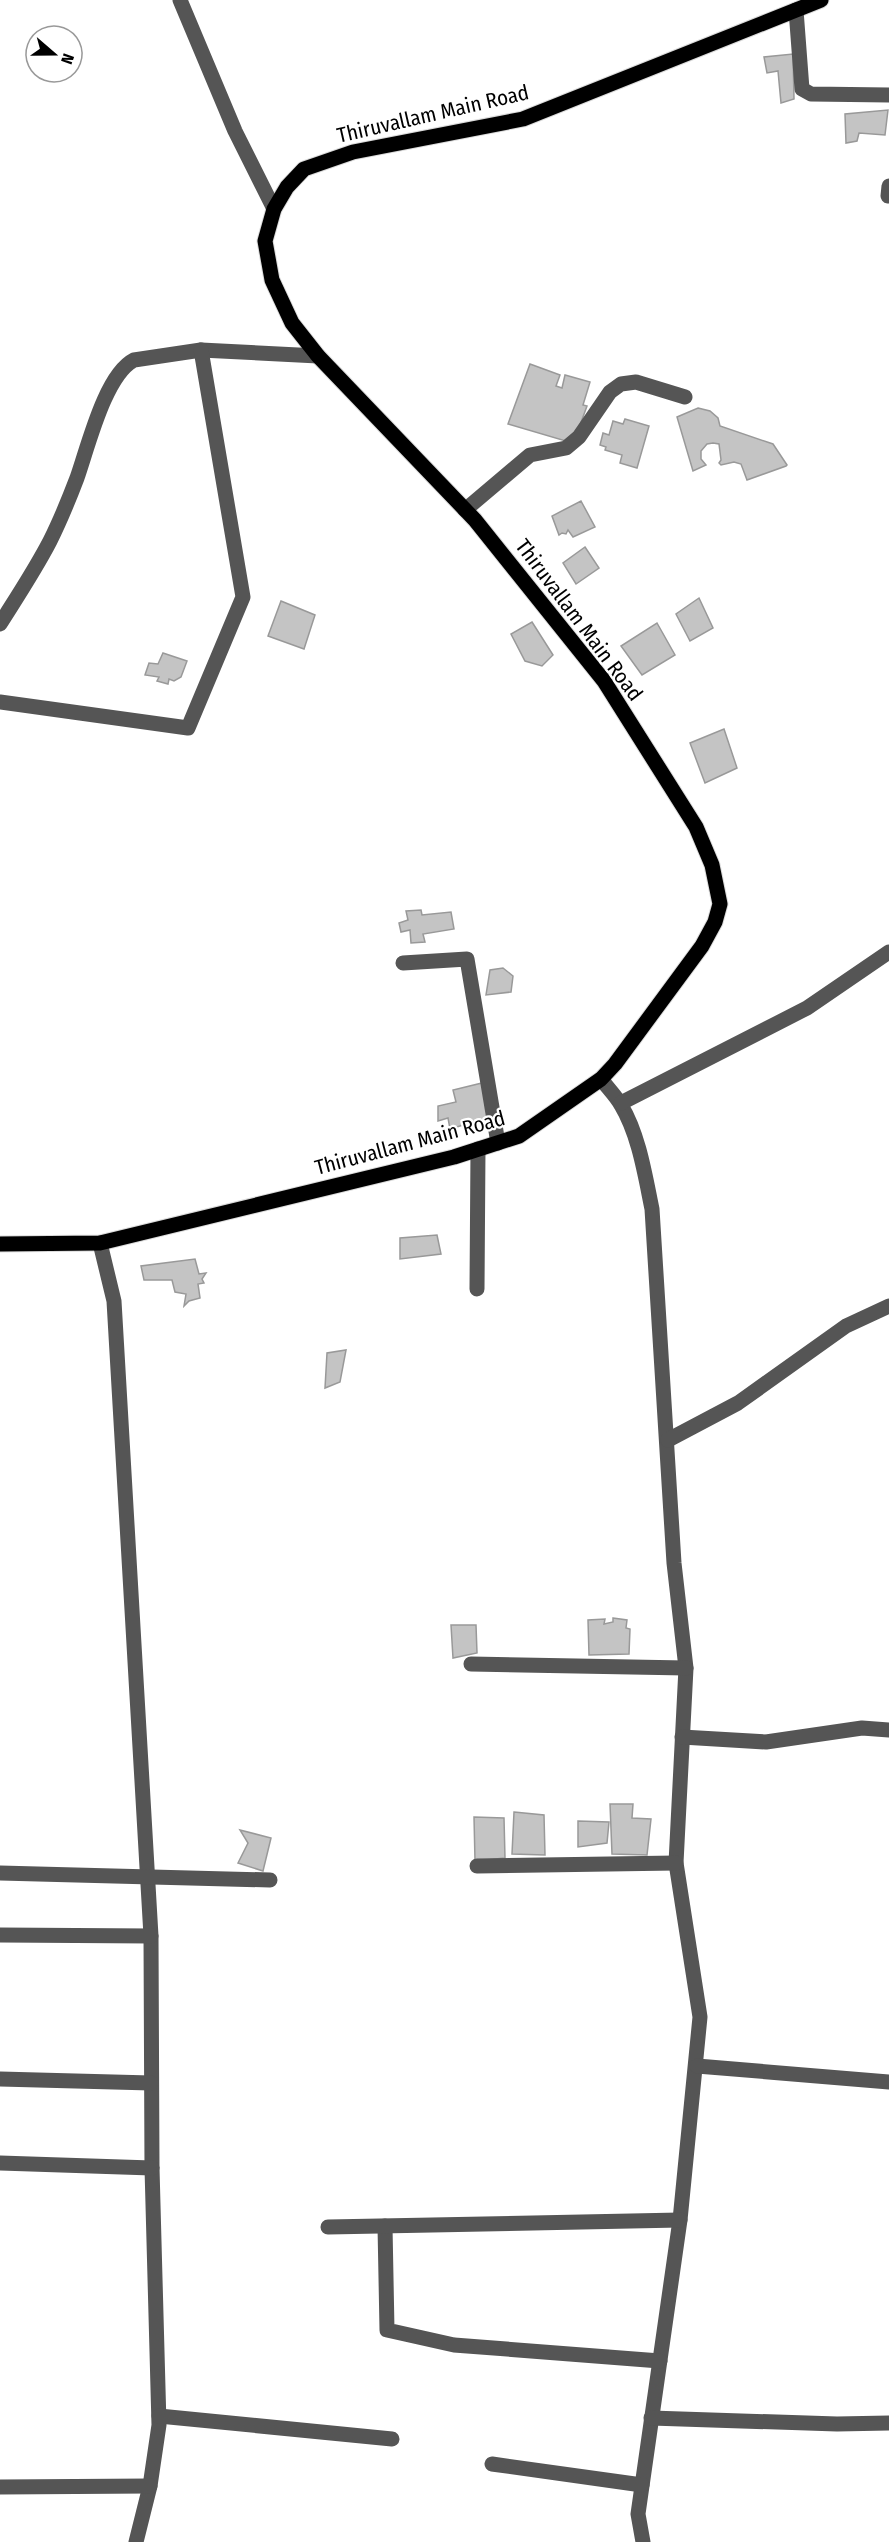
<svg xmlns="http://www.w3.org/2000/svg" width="889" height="2542" font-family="'Fira Sans Condensed',sans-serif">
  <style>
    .building { fill: #c4c4c4; stroke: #999; stroke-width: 1.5 }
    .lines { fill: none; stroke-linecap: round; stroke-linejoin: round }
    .major-casing { stroke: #dbdbdb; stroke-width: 17 }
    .minor { stroke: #555; stroke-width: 15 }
    .major { stroke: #000; stroke-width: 15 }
    .labels { text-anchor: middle; stroke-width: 4.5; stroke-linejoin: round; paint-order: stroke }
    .street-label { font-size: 21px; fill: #000; stroke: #fff }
  </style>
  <rect width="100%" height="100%" fill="#fff"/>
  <g class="building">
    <polygon points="793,54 794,99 781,103 778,71 767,73 764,57"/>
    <polygon points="888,110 885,135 859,133 857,141 846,143 845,114"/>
    <polygon points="530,364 560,375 556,386 562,388 565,375 590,382 583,405 587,406 576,436 569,442 508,424"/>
    <polygon points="698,408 710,411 718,418 720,426 773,444 787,465 786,466 747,480 741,464 734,462 721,465 719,463 721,460 719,444 713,443 707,444 701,451 701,459 706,465 693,471 677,417"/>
    <polygon points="625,419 649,426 637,468 620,463 622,455 605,450 606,447 600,445 603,433 609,435 613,421 623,424"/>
    <polygon points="581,501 595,527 573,537 568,530 566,534 562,533 559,535 552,516"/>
    <polygon points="585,547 599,568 576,584 563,563"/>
    <polygon points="699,598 713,628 690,641 676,614"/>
    <polygon points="281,601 315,615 304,649 268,636"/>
    <polygon points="532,622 553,655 542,666 525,661 511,634"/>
    <polygon points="657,623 675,655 642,675 621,646"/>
    <polygon points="163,653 187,661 181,677 174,681 169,679 168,684 157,681 159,677 145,675 149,663 158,664"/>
    <polygon points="724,729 737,768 705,783 690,743"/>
    <polygon points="421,910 422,915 451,912 454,929 423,934 425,942 411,943 410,930 401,932 399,923 408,920 406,911"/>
    <polygon points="503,968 513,976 511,992 486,995 490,970"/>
    <polygon points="482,1083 490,1117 450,1129 448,1118 438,1121 438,1106 456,1102 453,1090"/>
    <polygon points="437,1235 441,1254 400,1259 400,1238"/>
    <polygon points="195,1259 199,1274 206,1273 202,1279 204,1283 198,1284 200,1298 189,1301 184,1306 186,1294 175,1292 172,1280 144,1280 141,1266"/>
    <polygon points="346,1350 340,1382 325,1388 327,1353"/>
    <polygon points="613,1618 627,1620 626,1628 630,1629 629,1654 589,1655 588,1620 605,1619 604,1624 613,1622"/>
    <polygon points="451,1625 476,1625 477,1653 453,1658"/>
    <polygon points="610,1804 633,1804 632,1818 651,1819 647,1855 612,1854"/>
    <polygon points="514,1812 544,1815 545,1855 512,1854"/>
    <polygon points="474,1817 504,1818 505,1858 475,1861"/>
    <polygon points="578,1821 609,1822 607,1843 578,1847"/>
    <polygon points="240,1830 271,1838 263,1871 238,1863 248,1843"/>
  </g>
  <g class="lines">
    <g class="major-casing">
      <polyline id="major" points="0,1244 100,1243 454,1157 519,1136 601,1079 615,1064 702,946 715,922 720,904 712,865 696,827 604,681 475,520 318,356 292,323 272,280 265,241 274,209 287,187 304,169 353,152 523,119 821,0"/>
    </g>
    <g class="minor">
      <polyline points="180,0 235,131 274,209"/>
      <polyline points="796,10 802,89 811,94 889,95"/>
      <polyline points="888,196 889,186"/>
      <polyline points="465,510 530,455 566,448 579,437 610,392 621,384 636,382 685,397"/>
      <path d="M0 624C17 597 35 570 50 541 60 521 69 499 77 478 88 447 105 375 134 360L201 350 318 356"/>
      <polyline points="0,702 188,728 243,597 201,350"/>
      <polyline points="403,963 467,959 498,1143"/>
      <path d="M601 1079C607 1087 616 1096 621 1105 639 1135 645 1175 652 1209L674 1563 686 1668 676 1863 700 2017 680 2220 638 2514 643 2542"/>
      <polyline points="621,1103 807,1008 889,952"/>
      <polyline points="100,1243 114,1301 151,1936 152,2168 159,2425 150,2486 136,2542"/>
      <polyline points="477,1289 478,1149"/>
      <polyline points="668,1440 738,1403 846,1326 889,1306"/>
      <polyline points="471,1664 686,1668"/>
      <polyline points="682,1737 766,1742 862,1728 889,1730"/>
      <polyline points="477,1866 676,1863"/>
      <polyline points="0,1873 270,1880"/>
      <polyline points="0,1935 151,1936"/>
      <polyline points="697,2066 889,2082"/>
      <polyline points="0,2079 151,2083"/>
      <polyline points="0,2163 152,2168"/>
      <polyline points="385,2226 387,2330 454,2345 660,2361"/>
      <polyline points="328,2227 680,2220"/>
      <polyline points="159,2416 392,2439"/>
      <polyline points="651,2418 837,2424 889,2423"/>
      <polyline points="492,2464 642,2485"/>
      <polyline points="0,2487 150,2486"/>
    </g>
    <use href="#major" class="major"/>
  </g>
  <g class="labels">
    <g class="street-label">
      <text transform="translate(433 114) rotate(-13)" y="7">Thiruvallam Main Road</text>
      <text transform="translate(579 620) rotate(53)" y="7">Thiruvallam Main Road</text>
      <text transform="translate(410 1143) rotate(-15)" y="7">Thiruvallam Main Road</text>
    </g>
  </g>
  <g transform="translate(54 54) rotate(110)"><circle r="28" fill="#ffffff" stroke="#999999" stroke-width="1.5"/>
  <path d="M0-4.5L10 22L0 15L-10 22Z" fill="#000000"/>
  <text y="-9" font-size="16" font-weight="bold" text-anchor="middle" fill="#000000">N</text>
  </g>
</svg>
